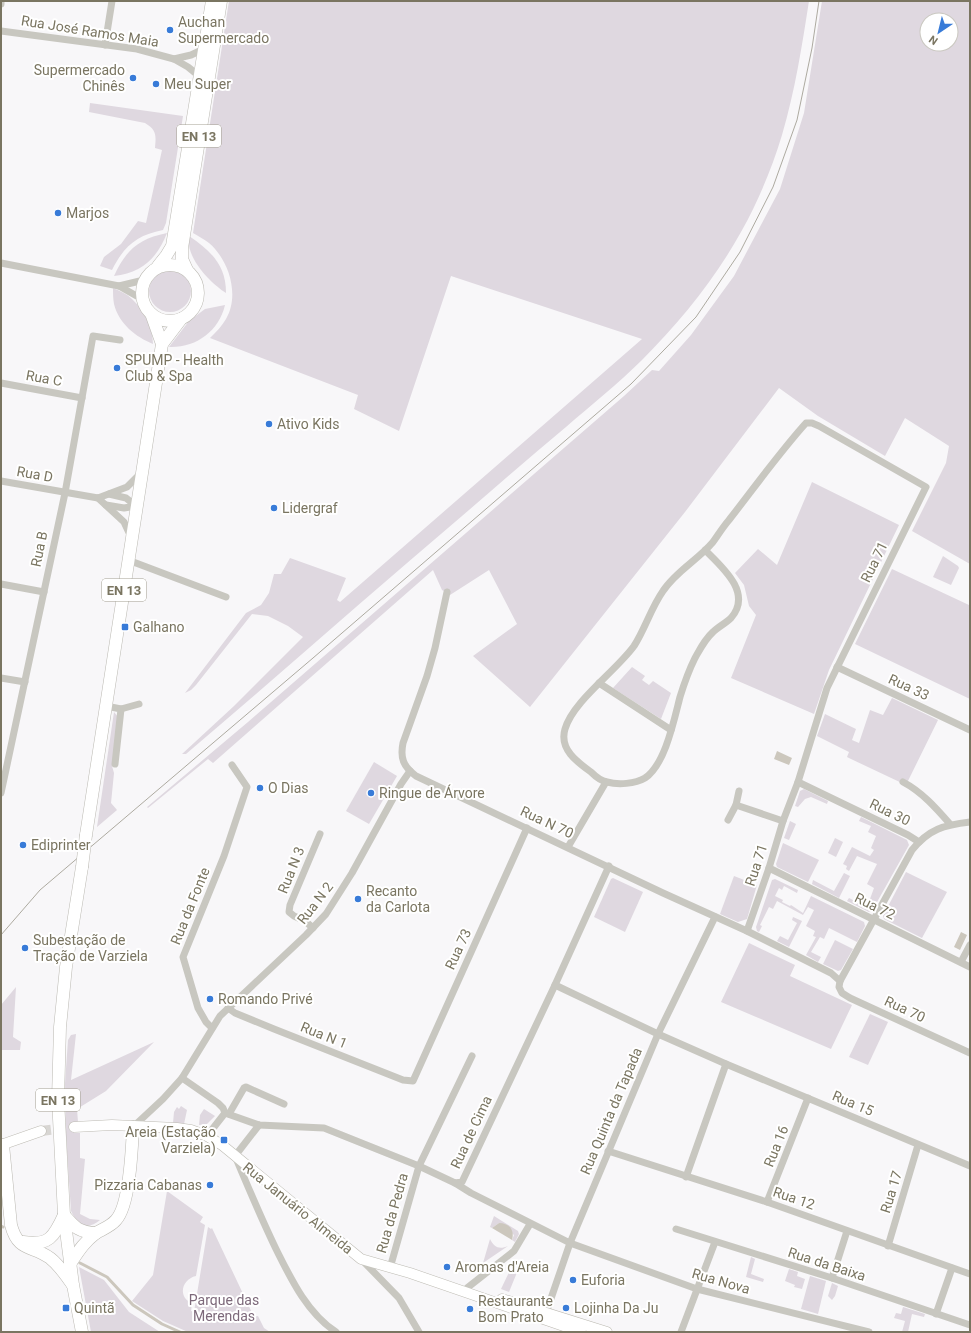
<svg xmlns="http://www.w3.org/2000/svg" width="971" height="1333" font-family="Roboto,sans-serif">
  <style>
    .green { fill: #dfd8e0; fill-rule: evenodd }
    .water { fill: #ccc7bd }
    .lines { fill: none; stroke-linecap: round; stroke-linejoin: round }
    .stream { stroke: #ccc7bd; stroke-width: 3 }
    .secondary-tunnel { stroke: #d8d6d3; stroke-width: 10; stroke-dasharray: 10 5; stroke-linecap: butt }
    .secondary-casing { stroke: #bdbbb3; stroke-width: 11 }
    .primary-casing { stroke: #bbb9b2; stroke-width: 13 }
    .street { stroke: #c8c7c0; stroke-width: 7 }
    .secondary { stroke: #fff; stroke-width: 10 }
    .primary { stroke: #fff; stroke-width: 12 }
    .tram { stroke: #adaaa0; stroke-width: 1 }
    .primary-bridge-casing { stroke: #bbb9b2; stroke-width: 13; stroke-linecap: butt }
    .primary-bridge { stroke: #fff; stroke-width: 12 }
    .poi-dot { fill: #387bd8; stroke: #fff; stroke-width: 1.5 }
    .labels { text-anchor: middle; stroke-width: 4; stroke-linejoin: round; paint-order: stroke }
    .shield { fill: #fff; stroke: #a29e90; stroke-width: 1 }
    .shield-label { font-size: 13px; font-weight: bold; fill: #7a7561 }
    .poi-label { font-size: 14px; fill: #7a7561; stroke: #fff; text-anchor: start }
    .street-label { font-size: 14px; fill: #7a7561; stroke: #fff }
    .park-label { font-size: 14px; fill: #7d697a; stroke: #fff }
  </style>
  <rect width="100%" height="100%" fill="#f8f7f9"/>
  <g class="green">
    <path d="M229 1H809C802 46 795 91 782 135 772 168 758 202 741 232 715 279 680 322 642 360 618 384 591 405 566 427 531 456 497 486 462 516 370 594 279 675 186 754H182L234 706 303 637 288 626 268 616 252 614 196 685 191 690 185 693 246 613 261 605 269 593 274 574H281L290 558 346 578 337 600 340 602 642 339 451 276 399 431 354 409 358 395 210 338C216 332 222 326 226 319 240 295 229 260 209 243 204 239 198 236 193 233Z"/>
    <path d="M822 1H970V564L912 531 946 463 949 446 905 418 885 456 818 416 779 388 685 512 530 707 473 656 517 624 489 570 450 595 442 590 433 570 213 763 208 759 148 808 147 807 248 722 624 396 652 370 659 371 691 335 734 276 780 189 804 113ZM927 20H951V44H927Z"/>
    <path d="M90 103 183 116 166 223 163 230C137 235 124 246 112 270L100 266 104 257 121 244 138 221 146 223 162 150 155 148C156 136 157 130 145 123L89 112Z"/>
    <path d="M167 233C157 259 141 273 114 276 126 250 138 239 167 233Z"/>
    <path d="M189 236C211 251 226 265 226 293 210 283 185 257 189 236Z"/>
    <circle cx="170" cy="291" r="21"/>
    <path d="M113 288C120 291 127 294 132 299 144 310 153 329 153 344 136 337 119 324 114 304 113 299 113 293 113 288Z"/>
    <path d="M225 305C219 331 196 348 169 347L189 321 205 309Z"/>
    <polygon points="812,482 899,525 829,670 814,714 731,678 756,615 749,606 744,585 735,573 758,549 777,565"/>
    <polygon points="943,556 958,566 959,568 951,585 933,577"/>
    <polygon points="892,569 969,605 970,603 970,699 855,644"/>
    <polygon points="632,667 645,676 642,680 649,685 653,681 671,693 661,719 613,688"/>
    <polygon points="892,698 938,720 906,785 851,759 847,757 849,752 817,736 825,714 856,729 852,740 859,743 870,710 883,715"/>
    <polygon points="114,712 118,717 112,766 114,773 111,803 117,810 97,827"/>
    <polygon points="374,762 397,776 369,824 346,811"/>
    <polygon points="804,789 828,801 827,804 811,797 805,799 798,807 795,806 800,791"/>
    <polygon points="861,817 907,840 909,845 872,911 869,912 847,901 849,898 867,907 874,888 867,884 877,864 857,856 849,871 846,869 847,866 843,864 852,847 870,856 874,850 871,848 876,836 868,832 871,826 859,821"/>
    <polygon points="790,821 796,824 789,840 784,838"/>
    <polygon points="835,838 843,842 836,857 828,853"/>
    <polygon points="783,843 819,860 808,882 777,867 776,864"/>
    <polygon points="906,872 947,892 922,938 884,919 883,916"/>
    <polygon points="844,873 850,876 839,898 812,884 813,880 834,891"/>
    <polygon points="734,876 757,885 747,919 738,922 720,914"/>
    <polygon points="613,878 643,892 625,932 594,917 611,879"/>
    <polygon points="775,879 798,890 797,893 784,886 782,890 779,888 775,896 783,900 782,902 790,906 791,905 803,913 811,896 864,922 865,926 857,942 829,928 824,939 820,937 811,952 821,957 818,962 806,955 816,937 813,936 815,931 806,926 814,910 808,907 803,915 777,901 773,909 769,907 760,925 762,926 759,932 757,931 756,927 772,880"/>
    <polygon points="793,917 802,921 789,947 777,941 780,936 788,940 797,923 792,920"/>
    <polygon points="835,940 853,949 841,970 838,971 823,964"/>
    <polygon points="749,943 795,965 790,976 852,1005 831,1049 721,1002"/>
    <polygon points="16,987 13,1037 21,1042 20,1050 1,1050 1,1005"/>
    <polygon points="870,1014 888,1022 868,1065 849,1057"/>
    <path d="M76 1034 71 1080 154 1042 106 1091 77 1109 78 1122 72 1124 74 1133H80V1158L85 1159 80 1214 90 1219 100 1220C87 1231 77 1224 71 1211L66 1136 65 1083 68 1040 71 1035Z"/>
    <polygon points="181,1106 187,1110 184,1124 173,1123 174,1112 177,1107 179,1109"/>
    <polygon points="204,1109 215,1116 207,1124 199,1125 200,1115"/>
    <path d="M167 1191 203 1217 200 1222 205 1225 196 1276C182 1279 177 1297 192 1303L191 1311 194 1312 208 1227 211 1229 212 1228 254 1317 258 1316 264 1328 270 1332H188L163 1321 132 1301 153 1275Z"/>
    <polygon points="494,1216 518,1231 519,1234 515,1242 512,1240 514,1235 499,1223 492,1228 490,1227"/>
    <path d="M490 1239C494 1247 499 1250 508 1246L483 1263Z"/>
    <polygon points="751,1257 755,1259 751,1274 764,1279 763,1282 746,1277"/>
    <polygon points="512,1266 518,1270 509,1292 501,1289"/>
    <polygon points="79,1267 104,1280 129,1312 160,1332 91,1332"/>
    <polygon points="789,1269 798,1272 797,1276 805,1279 802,1289 794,1287 795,1285 785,1281"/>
    <polygon points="810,1276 826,1281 818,1314 801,1309"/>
    <polygon points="832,1283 838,1286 835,1296 832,1300 828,1296"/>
    <polygon points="903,1307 925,1314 924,1317 912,1314 908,1332 902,1332 905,1321 894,1318 896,1313 901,1314"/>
  </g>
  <g class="water">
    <polygon points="777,751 792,758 789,765 774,759"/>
    <polygon points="961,932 967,935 960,950 954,947"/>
    <path d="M499 1223C509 1223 515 1230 512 1240L492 1228Z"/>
  </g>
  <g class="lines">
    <g class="stream">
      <polyline points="1,1226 3,1227"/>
      <polyline points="80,1263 107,1277 133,1305 162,1324 180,1332"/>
    </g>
    <polyline class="secondary-tunnel" points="41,1131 74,1127"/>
    <g class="secondary-casing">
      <g id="secondary">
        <polyline points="74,1127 112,1125 177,1128 191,1130 207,1136 222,1145 361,1259 410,1273 581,1332"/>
        <polyline points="1,1145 41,1131"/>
        <polyline points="502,1299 607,1332"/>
      </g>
    </g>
    <g class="primary-casing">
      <g id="primary">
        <circle cx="170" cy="293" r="28"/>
        <polyline points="158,266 166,256 172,246 212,1"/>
        <polyline points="187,270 182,259 182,248 221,1"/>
        <polyline points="152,316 162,344"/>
        <polyline points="86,835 162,344 181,319"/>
        <polyline points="82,867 66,967 60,1027 58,1099 64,1215 73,1285 82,1332"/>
        <path d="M3 1145 11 1225C18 1252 32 1245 50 1258 59 1265 65 1274 72 1284"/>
        <path d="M23 1242C49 1246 54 1237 64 1215 75 1228 79 1232 96 1233"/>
        <path d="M70 1264C78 1252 84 1242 96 1233 103 1229 111 1226 116 1220 130 1205 132 1147 133 1127"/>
      </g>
    </g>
    <g class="street">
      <polyline points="1,4 1,1"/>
      <polyline points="1,31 137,49 174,59 188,67 199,76"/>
      <polyline points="105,45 112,1"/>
      <polyline points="174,59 191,55 204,49"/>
      <polyline points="1,263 119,286 142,299"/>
      <polyline points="119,286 144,280"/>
      <polyline points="1,383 82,398"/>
      <polyline points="1,481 98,498 127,487 141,473"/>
      <polyline points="109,494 126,498 136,506"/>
      <polyline points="98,498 124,522 131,537"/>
      <polyline points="106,505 124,508 136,506"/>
      <path d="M705 550C722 567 753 593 731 618 726 623 718 627 713 632 705 639 700 649 695 658 689 670 684 684 680 697 674 720 665 765 645 778 635 784 618 785 607 782 601 781 595 776 591 772 577 762 559 749 565 729 573 701 616 671 634 646 645 629 651 608 663 591 676 571 698 560 713 542 718 535 723 527 729 520 754 488 779 453 806 423H812L819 426 926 487 827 688 798 782 783 821 769 868 747 931"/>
      <polyline points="128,560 226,597"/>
      <polyline points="1,584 44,592"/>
      <path d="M447 592 435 648 427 676 403 743C400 758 403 766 416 776L663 893 747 931 831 973 840 981"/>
      <polyline points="837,667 970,730"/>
      <polyline points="1,678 25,682"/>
      <polyline points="599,683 671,730"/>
      <polyline points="106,706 121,709 115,764"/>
      <polyline points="121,709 139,704"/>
      <polyline points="798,782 908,835 919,842"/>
      <path d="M903 782C922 792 936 808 950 824"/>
      <polyline points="1,793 65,493 93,336 120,340"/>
      <polyline points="736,805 739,791"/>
      <polyline points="728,820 736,805 783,821"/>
      <path d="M970 822C944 825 929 829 912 850L840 981 839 987 842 993 850 998 970 1053"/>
      <polyline points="568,847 606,782"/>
      <polyline points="769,868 970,967"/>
      <polyline points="313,928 305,921 294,916 289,912 290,905 320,834"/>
      <polyline points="961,962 970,945"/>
      <polyline points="555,985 658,1034 726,1064 970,1166"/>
      <polyline points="228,1008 235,1013 274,1029 403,1080 413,1081 527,828"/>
      <polyline points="212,1028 206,1022 198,1008 183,957 224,856 247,787 232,765"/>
      <polyline points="182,1078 218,1103 223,1108 225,1113"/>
      <polyline points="229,1114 244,1088 246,1087 284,1104"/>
      <path d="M259 1125 235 1156C248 1187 261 1218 276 1249 291 1279 307 1313 336 1332"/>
      <polyline points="133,1127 163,1099 182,1078 220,1016 306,935 326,914 352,873 401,784 410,771"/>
      <polyline points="207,1136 225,1113 259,1125 324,1128 419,1166 455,1183 462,1182 555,985 609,866"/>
      <polyline points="608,1151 767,1202 970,1274"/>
      <polyline points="686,1177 726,1064"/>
      <polyline points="455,1183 471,1193 570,1243 697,1289 869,1332"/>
      <polyline points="767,1202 808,1098"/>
      <polyline points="676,1229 832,1278 970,1325"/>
      <polyline points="888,1246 918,1145"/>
      <polyline points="361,1259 399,1298 419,1332"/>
      <polyline points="390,1268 419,1166 472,1056"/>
      <polyline points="832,1278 847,1231"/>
      <polyline points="467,1288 514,1251 530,1224"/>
      <polyline points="936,1314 952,1268"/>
      <polyline points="545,1316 570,1243 658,1034 715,917"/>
      <polyline points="681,1332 715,1242"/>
    </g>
    <use href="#secondary" class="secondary"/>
    <use href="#primary" class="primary"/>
    <polyline class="tram" points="1,935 40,890 313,658 631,384 696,317 740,252 773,187 797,120 812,48 819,1"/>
    <g class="primary-bridge-casing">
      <polyline id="primary-bridge" points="82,867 86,835"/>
    </g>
    <use href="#primary-bridge" class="primary-bridge"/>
  </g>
  <g class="poi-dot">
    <circle cx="170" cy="30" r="4"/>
    <circle cx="133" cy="78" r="4"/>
    <circle cx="156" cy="84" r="4"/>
    <circle cx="58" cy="213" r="4"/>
    <circle cx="117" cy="368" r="4"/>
    <circle cx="269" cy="424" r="4"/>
    <circle cx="274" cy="508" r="4"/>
    <rect x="121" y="623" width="8" height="8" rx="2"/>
    <circle cx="260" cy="788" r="4"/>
    <circle cx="371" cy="793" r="4"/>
    <circle cx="23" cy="845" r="4"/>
    <circle cx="358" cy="899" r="4"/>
    <circle cx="25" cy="948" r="4"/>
    <circle cx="210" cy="999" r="4"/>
    <rect x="220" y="1136" width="8" height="8" rx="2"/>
    <circle cx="210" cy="1185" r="4"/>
    <circle cx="447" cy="1267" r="4"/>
    <circle cx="573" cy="1280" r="4"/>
    <rect x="62" y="1304" width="8" height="8" rx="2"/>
    <circle cx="566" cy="1308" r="4"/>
    <circle cx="470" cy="1309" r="4"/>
  </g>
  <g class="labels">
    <g class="shield">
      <rect x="177" y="125" width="44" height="22" rx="3"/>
      <rect x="102" y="579" width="44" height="22" rx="3"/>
      <rect x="36" y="1089" width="44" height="22" rx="3"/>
    </g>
    <g class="shield-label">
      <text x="199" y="141">EN 13</text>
      <text x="124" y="595">EN 13</text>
      <text x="58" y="1105">EN 13</text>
    </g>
    <g class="poi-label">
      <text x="178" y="27">Auchan<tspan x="178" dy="16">Supermercado</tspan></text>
      <text x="125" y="75" text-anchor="end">Supermercado<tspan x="125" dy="16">Chinês</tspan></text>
      <text x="164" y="89">Meu Super</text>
      <text x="66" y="218">Marjos</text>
      <text x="125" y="365">SPUMP - Health<tspan x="125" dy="16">Club &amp; Spa</tspan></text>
      <text x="277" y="429">Ativo Kids</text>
      <text x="282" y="513">Lidergraf</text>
      <text x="133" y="632">Galhano</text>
      <text x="268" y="793">O Dias</text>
      <text x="379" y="798">Ringue de Árvore</text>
      <text x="31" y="850">Ediprinter</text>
      <text x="366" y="896">Recanto<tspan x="366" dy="16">da Carlota</tspan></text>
      <text x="33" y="945">Subestação de<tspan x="33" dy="16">Tração de Varziela</tspan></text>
      <text x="218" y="1004">Romando Privé</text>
      <text x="216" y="1137" text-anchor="end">Areia (Estação<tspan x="216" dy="16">Varziela)</tspan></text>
      <text x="202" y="1190" text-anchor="end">Pizzaria Cabanas</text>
      <text x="455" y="1272">Aromas d'Areia</text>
      <text x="581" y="1285">Euforia</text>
      <text x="478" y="1306">Restaurante<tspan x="478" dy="16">Bom Prato</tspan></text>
      <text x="74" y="1313">Quintã</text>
      <text x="574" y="1313">Lojinha Da Ju</text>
    </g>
    <g class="street-label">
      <text transform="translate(90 31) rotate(9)" y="5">Rua José Ramos Maia</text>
      <text transform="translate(44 378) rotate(10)" y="5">Rua C</text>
      <text transform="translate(35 474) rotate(10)" y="5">Rua D</text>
      <text transform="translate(39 549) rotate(-78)" y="5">Rua B</text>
      <text transform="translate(874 562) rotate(-64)" y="5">Rua 71</text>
      <text transform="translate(909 687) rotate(25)" y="5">Rua 33</text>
      <text transform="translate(890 812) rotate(26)" y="5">Rua 30</text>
      <text transform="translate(547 822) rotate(25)" y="5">Rua N 70</text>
      <text transform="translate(756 865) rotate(-72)" y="5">Rua 71</text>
      <text transform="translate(291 870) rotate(-68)" y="5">Rua N 3</text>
      <text transform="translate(315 903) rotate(-52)" y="5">Rua N 2</text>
      <text transform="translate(190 906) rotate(-68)" y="5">Rua da Fonte</text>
      <text transform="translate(875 906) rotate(26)" y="5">Rua 72</text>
      <text transform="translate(458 949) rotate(-65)" y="5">Rua 73</text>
      <text transform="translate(905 1009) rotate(25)" y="5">Rua 70</text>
      <text transform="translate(324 1035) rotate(22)" y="5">Rua N 1</text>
      <text transform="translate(853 1103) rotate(23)" y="5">Rua 15</text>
      <text transform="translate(611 1111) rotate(-67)" y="5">Rua Quinta da Tapada</text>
      <text transform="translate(471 1132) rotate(-65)" y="5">Rua de Cima</text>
      <text transform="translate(776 1146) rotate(-68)" y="5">Rua 16</text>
      <text transform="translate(891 1192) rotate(-73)" y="5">Rua 17</text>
      <text transform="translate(794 1198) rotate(19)" y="5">Rua 12</text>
      <text transform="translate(298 1208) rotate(39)" y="5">Rua Januário Almeida</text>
      <text transform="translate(392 1213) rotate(-74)" y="5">Rua da Pedra</text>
      <text transform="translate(827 1264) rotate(18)" y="5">Rua da Baixa</text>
      <text transform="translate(721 1281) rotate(16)" y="5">Rua Nova</text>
    </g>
    <g class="park-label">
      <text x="224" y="1305">Parque das<tspan x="224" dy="16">Merendas</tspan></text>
    </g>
  </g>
  <rect width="971" height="1333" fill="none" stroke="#7a7561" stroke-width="4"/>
  <g transform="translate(939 32) rotate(215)"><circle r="19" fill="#ffffff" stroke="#cac8c0"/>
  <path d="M0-3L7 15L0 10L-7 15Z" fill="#387bd8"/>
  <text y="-6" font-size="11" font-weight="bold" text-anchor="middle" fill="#7a7561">N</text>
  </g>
</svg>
